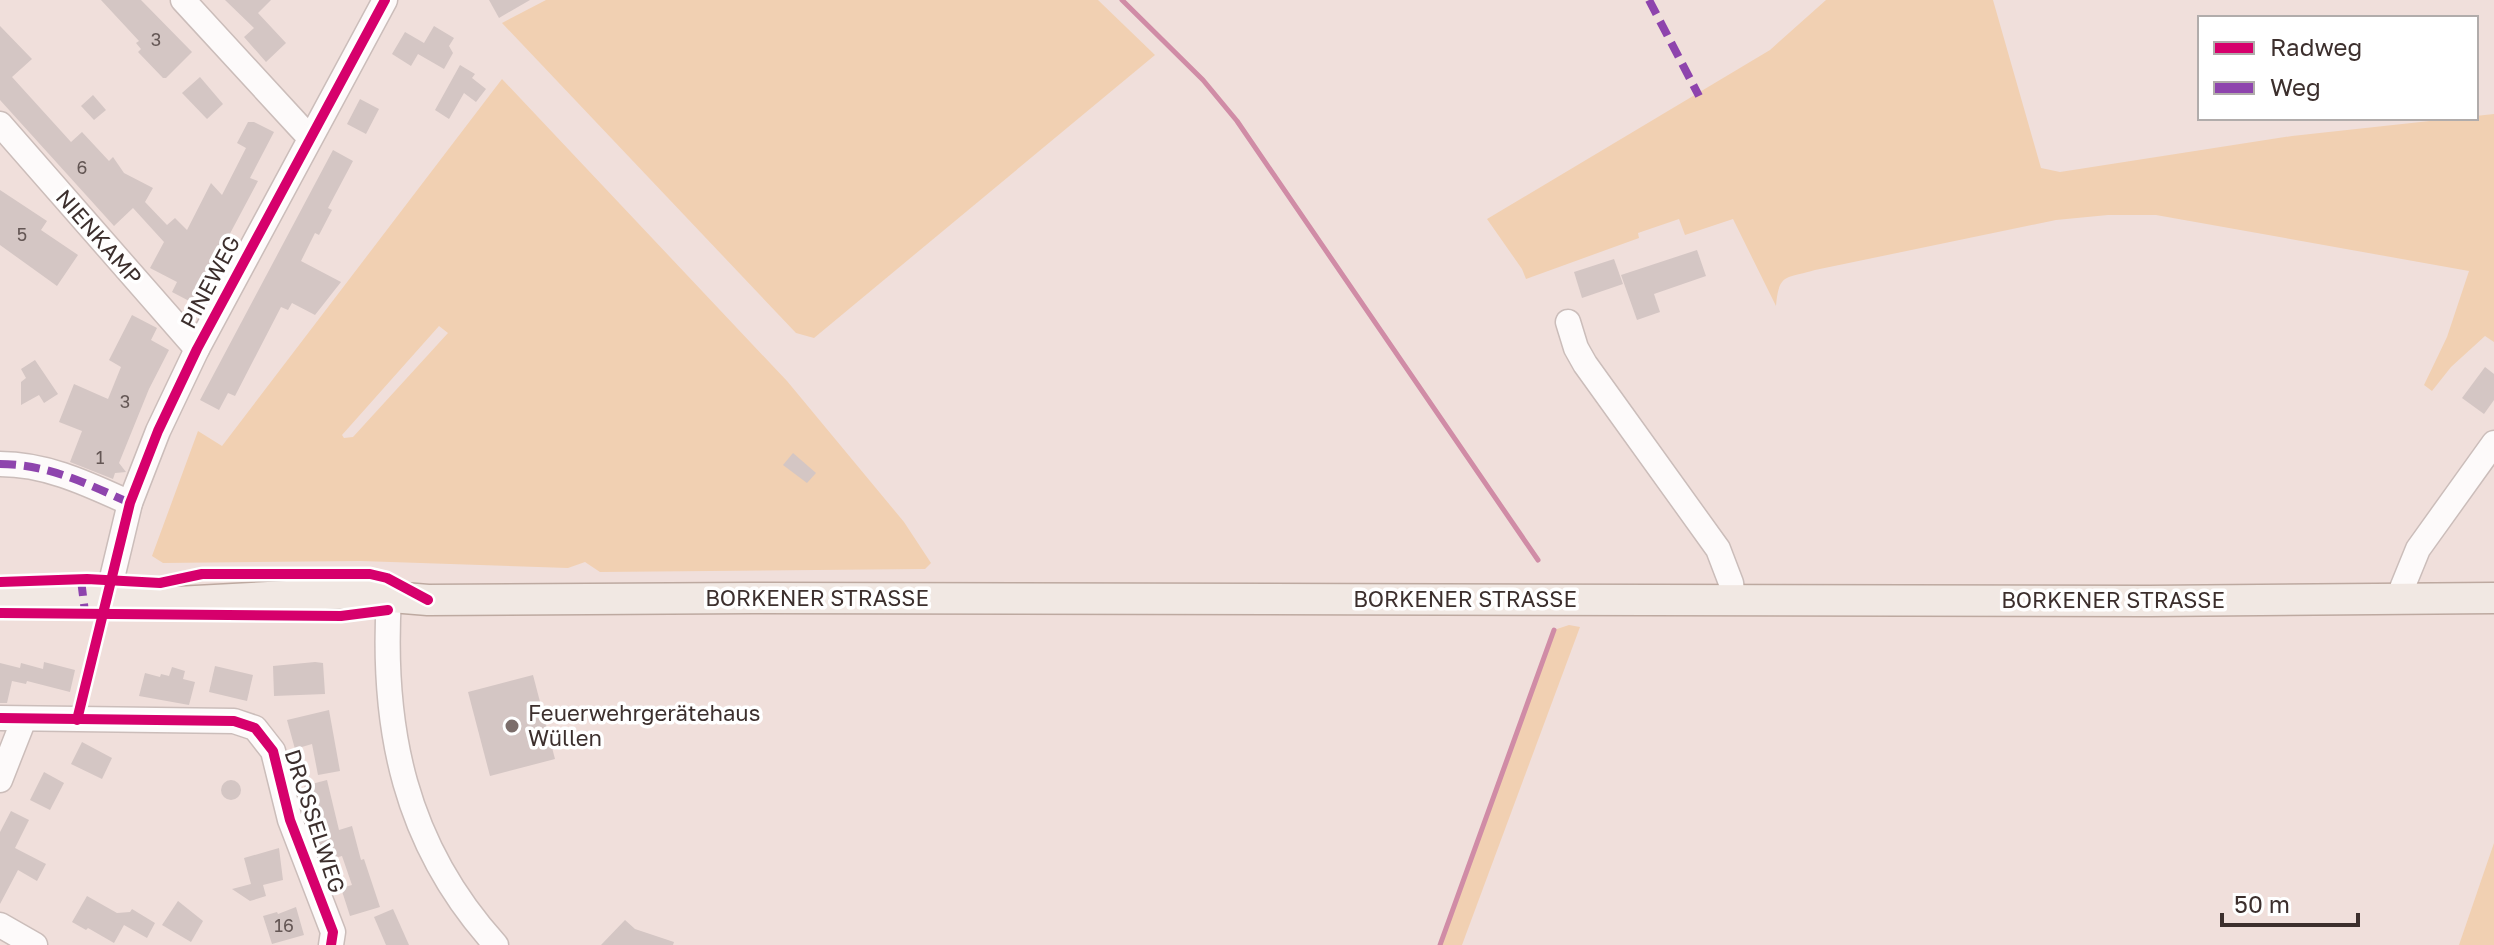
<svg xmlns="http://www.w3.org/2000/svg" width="2494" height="945" font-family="'Golos Text',sans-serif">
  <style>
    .green { fill: #f1d0b2; fill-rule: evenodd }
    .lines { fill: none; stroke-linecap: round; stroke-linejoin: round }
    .stream { stroke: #d08ca6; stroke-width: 5 }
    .building { fill: #d4c6c4 }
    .minor-casing { stroke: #cbbdba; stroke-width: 27 }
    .major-casing { stroke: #bda9a0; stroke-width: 33 }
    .minor { stroke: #fdfafa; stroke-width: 24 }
    .major { stroke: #f1e8e3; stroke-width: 30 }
    .quiet { stroke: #8e44ad; stroke-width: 8; stroke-dasharray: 16 8; stroke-linecap: butt }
    .cycleway-casing { stroke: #fff; stroke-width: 15 }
    .cycleway { stroke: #d6006c; stroke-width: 10 }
    .poi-dot { fill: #7b6d6a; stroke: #fff; stroke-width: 3 }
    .labels { text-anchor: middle; stroke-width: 7; stroke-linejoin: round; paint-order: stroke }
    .number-label { font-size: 18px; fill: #645755 }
    .street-label { font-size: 22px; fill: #3c2f2d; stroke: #fff }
    .poi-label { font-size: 22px; fill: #3c2f2d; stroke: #fff; text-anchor: start }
  </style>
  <rect width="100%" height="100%" fill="#f0dfdb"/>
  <g class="green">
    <polygon points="546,0 1098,0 1155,55 814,338 796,333 502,23"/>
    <path d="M1826 0H1993L2041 168 2060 172 2292 136 2494 114V342L2485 336 2451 367 2432 391 2424 385 2447 337 2469 271 2156 215H2108L2056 220 1815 270C1786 279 1779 272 1776 306L1733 219 1685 235 1679 219 1638 233 1639 238 1526 279 1522 269 1487 219 1770 50Z"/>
    <path d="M502 79 787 381 904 522 931 563 925 569 600 572 585 562 568 568 361 561 163 563 152 556 198 431 222 446ZM439 326 448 333 353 437 344 438 342 435Z"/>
    <polygon points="1569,625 1580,627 1462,945 1440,945 1554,630"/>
    <polygon points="2494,843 2494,945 2459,945"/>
  </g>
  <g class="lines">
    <g class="stream">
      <polyline points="1122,0 1203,80 1237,121 1538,560"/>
      <polyline points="1440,945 1554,630"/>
    </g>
  </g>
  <g class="building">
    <polygon points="101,0 141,0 192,52 166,78 163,78 138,52 141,49 136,43 139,41"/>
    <polygon points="225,0 271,0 258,13 286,43 266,62 244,37 254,28"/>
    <polygon points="489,0 530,0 499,18"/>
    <polygon points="0,26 32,59 12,77 71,142 82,132 109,161 113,157 124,173 153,188 145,202 167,225 175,218 187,230 211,183 222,195 246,148 237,143 248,122 254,122 274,132 250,178 258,181 193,303 172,292 177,282 150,268 164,242 133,208 114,226 0,100"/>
    <polygon points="434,26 454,38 449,46 453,53 444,69 418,54 411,66 392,54 405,32 424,43"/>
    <polygon points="460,65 475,74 472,78 486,89 476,102 464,93 449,119 435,110"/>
    <polygon points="200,77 223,104 207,119 182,93"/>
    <polygon points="93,95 106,110 94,120 81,106"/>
    <polygon points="360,99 379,109 366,134 347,124"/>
    <polygon points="333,150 353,161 328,208 332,210 319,235 315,233 301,261 341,282 315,315 292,303 288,310 281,307 235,396 228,393 219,410 200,400"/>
    <polygon points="0,190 47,221 41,230 78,255 57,286 0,245"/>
    <polygon points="1697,250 1706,276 1654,294 1660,312 1637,320 1621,275"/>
    <polygon points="1614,259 1623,284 1582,298 1574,272"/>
    <polygon points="132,315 157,328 151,340 169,350 149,389 119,463 126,472 115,473 113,479 70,462 82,431 59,422 74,384 108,399 121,367 109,360"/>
    <polygon points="35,360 58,394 44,403 39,395 21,405 21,382 26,378 21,369"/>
    <polygon points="2485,367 2494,374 2494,400 2484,414 2462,398"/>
    <polygon points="793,453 816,473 807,483 783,465"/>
    <polygon points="44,662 75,670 70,692 27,681 26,684 12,681 7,703 0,703 0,663 20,668 21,663 43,669"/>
    <polygon points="315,662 323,663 325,694 274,696 273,666"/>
    <polygon points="215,666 253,675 247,701 209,692"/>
    <polygon points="172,667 185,671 183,679 195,682 189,705 139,696 145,673 160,677 161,674 169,676"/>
    <polygon points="533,675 555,759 490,776 468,692"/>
    <polygon points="329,710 340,771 318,775 312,744 295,749 287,720"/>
    <polygon points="82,742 112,758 102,779 71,764"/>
    <polygon points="44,772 64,783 50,810 30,800"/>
    <polygon points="327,780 339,830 352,826 361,860 364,859 380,907 350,916 341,888 352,885 342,856 324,861 304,786"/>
    <circle cx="231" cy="790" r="10"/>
    <polygon points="11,811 29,820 15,848 46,864 37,881 18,870 0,904 0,832"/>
    <polygon points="279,848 283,880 263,885 266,896 250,901 232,889 251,884 244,858"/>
    <polygon points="87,896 117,913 130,912 132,909 155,923 147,938 124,925 114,943 88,928 86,930 72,922"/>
    <polygon points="178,901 203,921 191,942 162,925"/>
    <polygon points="296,907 304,935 272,944 263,916 277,912 278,914"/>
    <polygon points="393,909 409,945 386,945 374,917"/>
    <polygon points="625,920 635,929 674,942 673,945 601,945"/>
  </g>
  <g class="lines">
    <g class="minor-casing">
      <g id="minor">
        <polyline points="183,0 309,137"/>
        <polyline points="0,124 197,349"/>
        <polyline points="1568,322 1576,348 1585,364 1718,549 1731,583 1733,599"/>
        <path d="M0 464C47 464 88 484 130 503"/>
        <path d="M389 597C381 729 405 845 496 945"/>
        <polyline points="2398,598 2418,549 2494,443"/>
        <polyline points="107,599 130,503 158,431 197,349 385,0"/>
        <polyline points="0,718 234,721 255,728 273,751 290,820 333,932 331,945"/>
        <polyline points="0,780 24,719"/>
        <polyline points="0,925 35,945"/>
      </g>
    </g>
    <g class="major-casing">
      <polyline id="major" points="0,599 107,599 177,602 343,593 428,600 751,598 2149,601 2494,598"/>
    </g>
    <use href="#minor" class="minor"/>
    <use href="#major" class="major"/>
    <g class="quiet">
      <polyline points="1649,0 1699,96"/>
      <path d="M0 464C47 464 88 484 130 503"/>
      <polyline points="81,580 85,612"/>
    </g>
    <g class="cycleway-casing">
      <g id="cycleway">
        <polyline points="0,582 87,579 160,583 202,574 370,574 387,578 428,600"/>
        <polyline points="0,613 341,616 388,610"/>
        <polyline points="0,718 234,721 255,728 273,751 290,820 333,932 331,945"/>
        <polyline points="77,720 130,503 158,431 197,349 385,0"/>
      </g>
    </g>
    <use href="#cycleway" class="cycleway"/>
  </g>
  <circle class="poi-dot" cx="512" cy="726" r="8"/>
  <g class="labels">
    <g class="number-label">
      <text x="156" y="46">3</text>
      <text x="82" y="174">6</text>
      <text x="22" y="241">5</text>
      <text x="125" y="408">3</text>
      <text x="100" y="464">1</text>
      <text x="284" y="932">16</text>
    </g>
    <g class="street-label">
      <text transform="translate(99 237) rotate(49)" y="8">NIENKAMP</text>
      <text transform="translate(210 282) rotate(-62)" y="8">PINEWEG</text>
      <text x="817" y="606">BORKENER STRASSE</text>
      <text x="1465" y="607">BORKENER STRASSE</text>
      <text x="2113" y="608">BORKENER STRASSE</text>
      <text transform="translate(315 821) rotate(72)" y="8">DROSSELWEG</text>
    </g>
    <g class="poi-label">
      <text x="528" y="721">Feuerwehrgerätehaus<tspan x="528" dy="25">Wüllen</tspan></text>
    </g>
  </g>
  <rect x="2198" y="16" width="280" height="104" fill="#ffffff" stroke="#b1acab" stroke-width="2"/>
  <rect x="2214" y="42" width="40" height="12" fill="#d6006c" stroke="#b1acab" stroke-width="2"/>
  <text x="2270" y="56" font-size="24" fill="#3c2f2d">Radweg</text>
  <rect x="2214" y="82" width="40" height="12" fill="#8e44ad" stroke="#b1acab" stroke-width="2"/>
  <text x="2270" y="96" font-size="24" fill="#3c2f2d">Weg</text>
  <path d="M2222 913v12h136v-12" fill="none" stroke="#3c2f2d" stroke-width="4"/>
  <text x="2234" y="913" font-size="24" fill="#3c2f2d" stroke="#ffffff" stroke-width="6" paint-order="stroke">50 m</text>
</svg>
